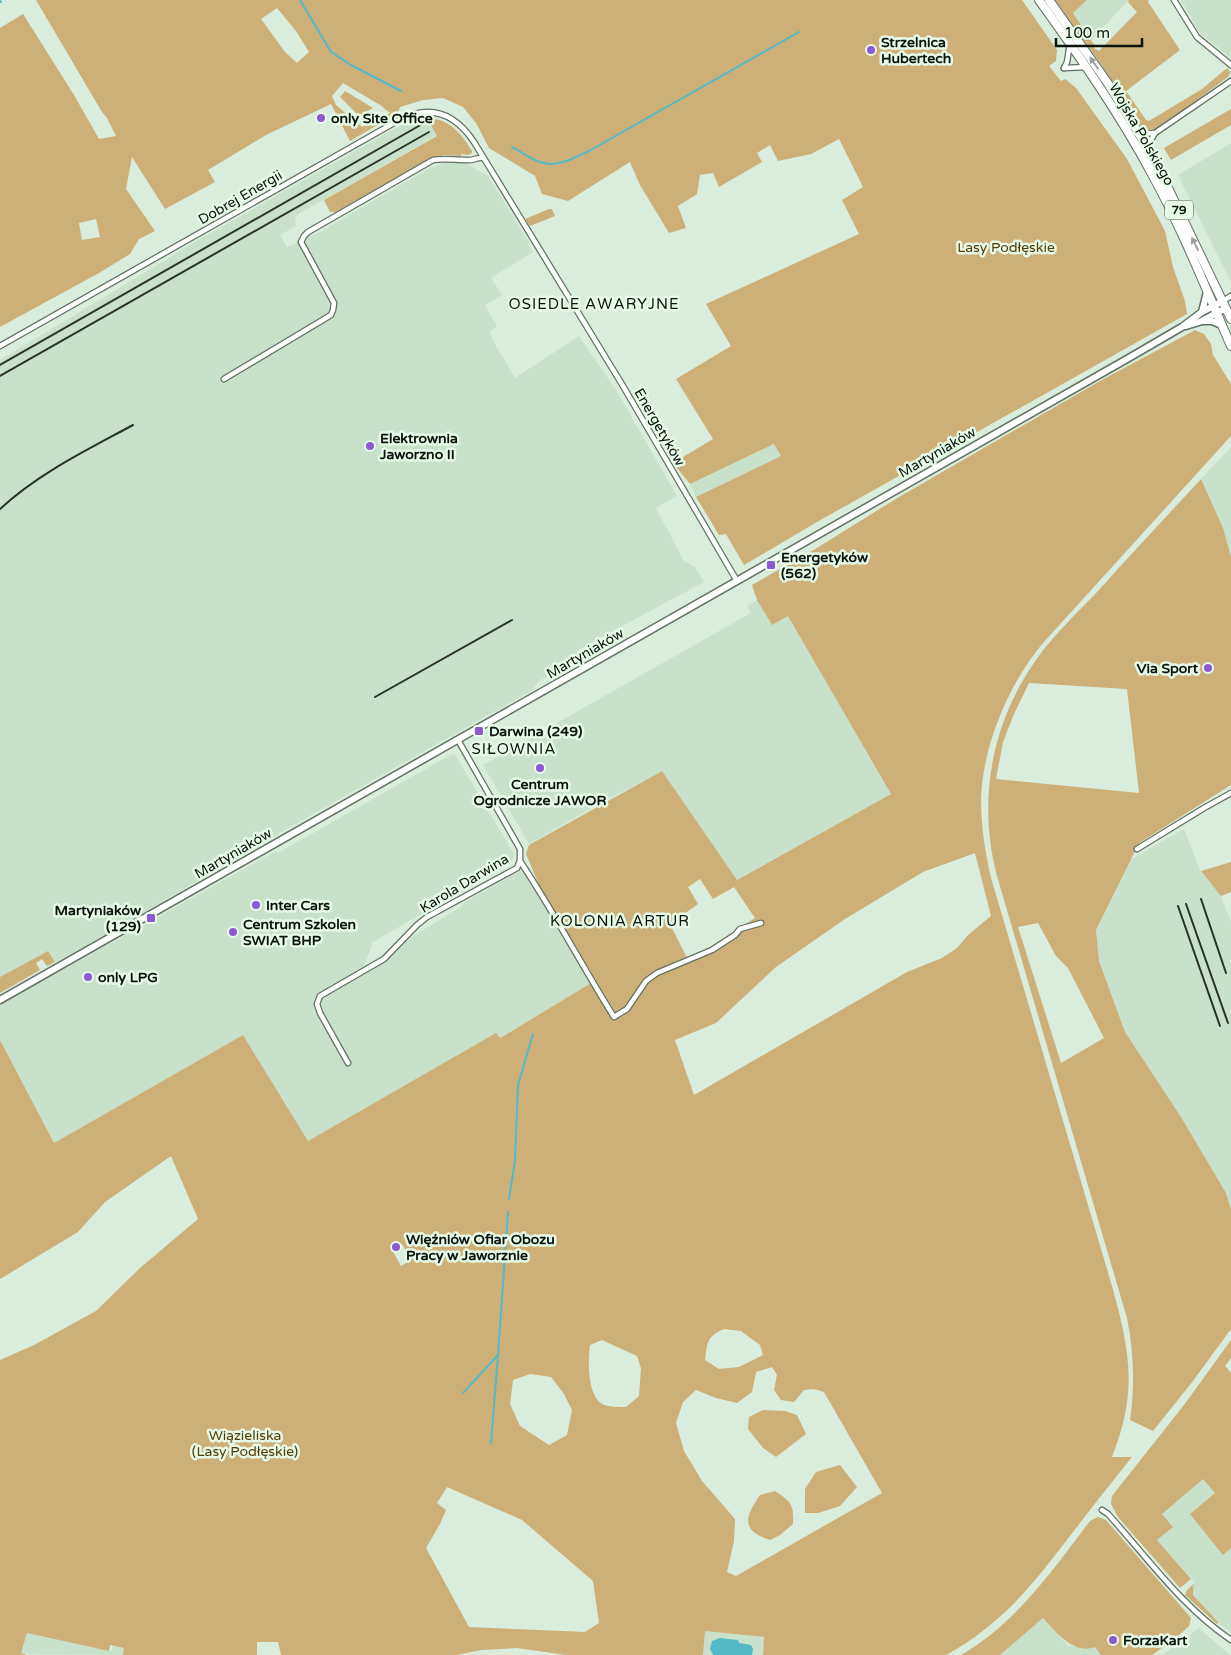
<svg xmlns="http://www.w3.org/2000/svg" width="1231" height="1655" font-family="'Varela Round',sans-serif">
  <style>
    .built { fill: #c9e1ca }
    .green { fill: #ccb077; fill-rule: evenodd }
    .water { fill: #54bac8 }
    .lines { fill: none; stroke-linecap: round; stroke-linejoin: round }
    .stream { stroke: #54bac8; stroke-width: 2 }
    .minor-casing { stroke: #617162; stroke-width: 7 }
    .secondary-casing { stroke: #617162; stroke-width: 9 }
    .primary-casing { stroke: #617162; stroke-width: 10 }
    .minor { stroke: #fff; stroke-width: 4.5 }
    .secondary { stroke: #fff; stroke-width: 6 }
    .primary { stroke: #fff; stroke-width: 8 }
    .rail { stroke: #293129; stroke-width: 2 }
    .oneway { fill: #9ea09e }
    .poi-dot { fill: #8d59d2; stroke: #e7fae8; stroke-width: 2 }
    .labels { text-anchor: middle; stroke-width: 5; stroke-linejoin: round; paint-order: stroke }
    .shield { fill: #e7fae8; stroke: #4e584e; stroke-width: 1 }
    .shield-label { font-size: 12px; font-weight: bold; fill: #0c120c }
    .poi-label { font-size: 14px; font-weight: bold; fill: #0c120c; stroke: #e7fae8; text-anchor: start }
    .street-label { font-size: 14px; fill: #0c120c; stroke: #e7fae8 }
    .park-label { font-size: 14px; fill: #543d02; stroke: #e7fae8 }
    .neighbourhood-label { font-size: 15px; letter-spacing: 1px; fill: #0c120c; stroke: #e7fae8 }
  </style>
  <rect width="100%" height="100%" fill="#daecdb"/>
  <g class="built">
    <polygon points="1087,0 1129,0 1091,40 1073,13"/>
    <polygon points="1181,0 1231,0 1231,58 1200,33"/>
    <polygon points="427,118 437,135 295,216 296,226 280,235 287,247 318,233 432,167 444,163 455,162 469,165 488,176 530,244 529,246 533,252 491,278 502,295 485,305 497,326 490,332 492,339 515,378 579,336 616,390 677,496 656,508 684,561 695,567 704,582 585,646 579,650 578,661 539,681 531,691 295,824 93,942 55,962 48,951 0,977 0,360 195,242 398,127 415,120"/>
    <polygon points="1231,143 1231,282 1178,175"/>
    <polygon points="775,444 781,456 696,497 690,484"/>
    <polygon points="1231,447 1231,557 1223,528 1201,479"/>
    <polygon points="757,600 772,625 788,615 891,794 736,880 662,771 597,805 529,844 483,765 751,613 747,606"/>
    <polygon points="454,753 514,854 511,863 371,943 372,946 364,966 461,907 465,902 523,869 591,983 499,1038 496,1034 308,1141 243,1035 54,1143 0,1040 0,1005 276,851 278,853"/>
    <polygon points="1184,829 1200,870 1221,896 1231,922 1231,1209 1226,1193 1181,1117 1125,1032 1099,961 1096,930 1130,860"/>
    <polygon points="1203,1478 1215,1492 1223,1554 1231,1548 1231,1632 1214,1619 1193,1594 1193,1587 1196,1584 1157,1540 1173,1527 1162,1514"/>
    <polygon points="1043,1618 1068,1646 1095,1647 1101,1655 1000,1655"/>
    <polygon points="1199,1628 1230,1655 1162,1655"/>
    <polygon points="705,1631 764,1637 763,1655 703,1655"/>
    <polygon points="27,1633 109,1651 112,1651 113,1646 124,1648 123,1655 21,1654"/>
  </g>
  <g class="green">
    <path d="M36 0H1022L1057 50 1056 61 1049 66 1061 81 1065 79 1076 88 1127 159 1165 231 1173 267 1185 301 1187 314 817 522 744 565 726 534 719 535 696 497 781 456 774 444 690 484 673 463 713 439 676 379 731 346 706 304 859 234 842 200 863 187 839 139 811 154 778 161 770 145 757 153 762 162 719 187 713 173 700 175 697 194 678 206 686 228 669 233 640 185 630 162 568 201 542 194 535 176 489 148 476 123 463 107 443 98 423 100 400 107 398 113 350 141 331 104 266 135 208 170 215 182 165 209 132 157 126 189 155 231 139 239 130 254 99 273 0 327V28L23 14 74 95 99 139 116 136 107 118 102 112ZM277 8 296 31 309 52 297 63 285 52 261 19ZM343 83 380 105 390 113 362 127 336 105 332 96ZM96 219 100 237 82 240 79 223Z"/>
    <polygon points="1055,0 1087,0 1073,13 1095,46 1094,48 1099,51 1137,12 1128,2 1129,0 1149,0 1148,2 1180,50 1126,91 1146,120 1149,121 1202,89 1227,68 1230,72 1229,76 1181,112 1156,129 1147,130 1140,126 1103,67"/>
    <polygon points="345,91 373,108 359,116 340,97"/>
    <polygon points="1231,109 1231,125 1171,160 1164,148"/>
    <path d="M427 118C450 119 461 133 472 151V153L468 155 461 154V156L444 155 431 158 336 212H330L324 200 437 136Z"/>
    <polygon points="549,209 552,209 555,216 530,226 525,219"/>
    <path d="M1195 330 1204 334 1211 344 1213 355 1231 384V436L1043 643C1009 683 983 745 981 798 981 825 985 852 991 878L1112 1286C1130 1351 1138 1392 1112 1457H1132C1112 1482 1092 1507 1073 1532 1033 1584 1005 1622 946 1655H763L764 1637 705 1631 703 1655H566L517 1648 481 1650 457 1655H281L278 1642H257V1655H123L124 1648 110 1645 109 1651 27 1633 21 1653 27 1655H0V1360L34 1345 96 1311 140 1268 198 1219 171 1156 105 1202 78 1232 0 1279V1040L54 1143 243 1035 308 1141 496 1033 500 1038 591 983 551 914 526 854 529 845 662 771 737 880 891 794 788 616 772 625 757 600 752 585 812 551 899 497 1100 381ZM975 853 991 916 968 935 957 948 942 958 907 972 694 1095 675 1040 716 1023 776 967 845 919 923 872ZM700 879 713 899 734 887 755 918 708 948 687 958 670 924 698 904 688 887ZM402 1244 411 1260 401 1266 392 1250ZM724 1329 741 1331 760 1345 763 1355 739 1367 719 1369 705 1360C707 1343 707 1336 724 1329ZM602 1340 637 1356 641 1368 639 1396 626 1407C619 1407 608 1407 602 1404 587 1394 588 1361 590 1345ZM772 1367 777 1375 774 1390 781 1400 794 1402 804 1390 814 1389 824 1392 882 1493 736 1576 727 1572 734 1541 735 1519 702 1481 684 1451 676 1423 683 1402 696 1390 716 1398 737 1403 752 1392 756 1372ZM530 1374 551 1377 564 1394 572 1410 567 1435 549 1445 520 1426 510 1404 513 1380ZM447 1487 522 1520 593 1581 599 1623 585 1632 469 1627 426 1548 440 1524 446 1510 437 1503Z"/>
    <path d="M1201 479 1223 528 1231 557V785L1139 843 1096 930 1099 961 1125 1032 1181 1117 1226 1193 1231 1209V1329L1193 1381 1153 1431 1130 1420C1135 1385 1134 1353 1127 1318L997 876C994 864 991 851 990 839 982 772 1001 706 1041 653 1058 631 1079 611 1098 591 1132 553 1167 516 1201 479ZM1029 683 1127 689 1139 793 996 779 1003 742 1014 714ZM1038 923 1056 956 1068 968 1104 1038 1061 1063 1018 927Z"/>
    <polygon points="1231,862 1231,892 1221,896 1201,871"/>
    <polygon points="48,951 55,962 47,966 42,959 36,963 40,970 0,993 0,977"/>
    <polygon points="1231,1340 1231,1358 1225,1366 1231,1373 1231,1548 1223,1555 1190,1514 1215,1493 1203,1479 1162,1514 1173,1527 1157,1540 1191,1579 1180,1588 1118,1517 1111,1504 1112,1496 1184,1405"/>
    <polygon points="763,1410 785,1411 797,1415 806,1434 776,1457 763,1448 748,1429 749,1417"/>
    <polygon points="840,1465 857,1487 840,1506 818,1513 805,1513 805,1489 816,1472"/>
    <path d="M775 1491C791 1502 794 1504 793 1524L780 1535 770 1540C740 1530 745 1517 760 1495Z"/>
    <path d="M1098 1517 1106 1520 1191 1618 1189 1626 1176 1638 1152 1655H1101L1095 1647C1073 1655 1056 1632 1043 1618L1000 1655H961C1016 1623 1052 1571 1090 1521Z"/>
    <polygon points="1195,1583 1193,1587 1193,1595 1218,1622 1217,1624 1185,1595 1187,1590"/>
  </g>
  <polygon class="water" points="720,1638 738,1640 739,1643 751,1645 753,1649 752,1655 713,1655 710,1649 712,1641"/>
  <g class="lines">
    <g class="stream">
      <polyline points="300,0 331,52 351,65 401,91"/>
      <polyline points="0,1 1,2"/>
      <path d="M512 147C522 152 533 161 544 163 559 167 576 157 589 151L799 32"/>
      <polyline points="509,1199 515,1160 518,1085 533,1034"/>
      <polyline points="463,1393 498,1355 508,1212"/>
      <polyline points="491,1443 498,1355"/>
    </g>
    <g class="minor-casing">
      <g id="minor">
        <polyline points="1174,0 1197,37 1231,65"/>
        <polyline points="1064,68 1067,62 1070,43"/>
        <polyline points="1064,68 1087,67"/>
        <polyline points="1139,134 1155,133"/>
        <polyline points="1147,147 1155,133 1231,81"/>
        <polyline points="1223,301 1231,296"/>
        <path d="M0 346 401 119C432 104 456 115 474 142L623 386 737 581"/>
        <path d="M224 379 331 315 333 310 334 303 301 242 304 236 308 232 433 160C445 158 455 160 467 160 473 161 477 157 483 158"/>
        <polyline points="1137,849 1204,808 1231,793"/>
        <path d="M520 861C554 912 582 966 614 1017L627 1009 646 981 657 973 712 950 735 935 740 929 761 923"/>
        <polyline points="348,1063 320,1013 317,1004 320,996 384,959 417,925 427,917 517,868 520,861 520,849 458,740"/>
        <path d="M1102 1510 1108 1514C1147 1557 1182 1607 1231 1640"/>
      </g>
    </g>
    <g class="secondary-casing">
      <g id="secondary">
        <polyline points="1202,312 1207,292"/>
        <polyline points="1203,321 1212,321 1222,325"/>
        <polyline points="1186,326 1202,321 1226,308"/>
        <polyline points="0,1000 1127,359 1182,327 1202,312 1223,301"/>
      </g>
    </g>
    <g class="primary-casing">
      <g id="primary">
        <path d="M1039 0C1080 57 1120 114 1153 176 1183 231 1206 289 1231 346"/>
        <polyline points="1049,0 1107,82 1139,134 1169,190 1231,319"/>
      </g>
    </g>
    <use href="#minor" class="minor"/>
    <use href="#secondary" class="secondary"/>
    <use href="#primary" class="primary"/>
    <g class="rail">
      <polyline points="0,365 424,123"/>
      <polyline points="0,376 429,132"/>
      <path d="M0 509C39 473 87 450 133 425"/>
      <polyline points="375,697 512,620"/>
      <polyline points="1201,899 1226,973"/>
      <polyline points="1186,904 1228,1023"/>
      <polyline points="1178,906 1220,1026"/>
    </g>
  </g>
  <defs><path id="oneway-solid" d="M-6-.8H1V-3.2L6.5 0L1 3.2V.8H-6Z" transform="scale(1.25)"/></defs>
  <g class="oneway">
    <use href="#oneway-solid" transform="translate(1094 63) rotate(-125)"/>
    <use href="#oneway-solid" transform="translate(1195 244) rotate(-116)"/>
  </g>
  <g class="poi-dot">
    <circle cx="871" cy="50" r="5"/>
    <circle cx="321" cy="118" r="5"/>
    <circle cx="370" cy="446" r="5"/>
    <rect x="766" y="560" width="10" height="10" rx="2.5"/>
    <circle cx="1208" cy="668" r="5"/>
    <rect x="474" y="726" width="10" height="10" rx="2.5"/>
    <circle cx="540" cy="768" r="5"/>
    <circle cx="256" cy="905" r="5"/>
    <rect x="146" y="913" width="10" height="10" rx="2.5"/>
    <circle cx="233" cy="932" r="5"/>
    <circle cx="88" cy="977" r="5"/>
    <circle cx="396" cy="1247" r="5"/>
    <circle cx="1113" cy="1640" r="5"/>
  </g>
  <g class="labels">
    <rect class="shield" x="1165" y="200.5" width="28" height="19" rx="4"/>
    <g class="shield-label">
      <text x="1179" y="214">79</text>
    </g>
    <g class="poi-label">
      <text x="881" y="47">Strzelnica<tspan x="881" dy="16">Hubertech</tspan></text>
      <text x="331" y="123">only Site Office</text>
      <text x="380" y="443">Elektrownia<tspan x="380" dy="16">Jaworzno II</tspan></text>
      <text x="781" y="562">Energetyków<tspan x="781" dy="16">(562)</tspan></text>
      <text x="1198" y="673" text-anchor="end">Via Sport</text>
      <text x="489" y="736">Darwina (249)</text>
      <text x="540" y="789" text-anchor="middle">Centrum<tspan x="540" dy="16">Ogrodnicze JAWOR</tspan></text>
      <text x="266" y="910">Inter Cars</text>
      <text x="141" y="915" text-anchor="end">Martyniaków<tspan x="141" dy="16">(129)</tspan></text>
      <text x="243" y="929">Centrum Szkolen<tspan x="243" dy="16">SWIAT BHP</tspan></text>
      <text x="98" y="982">only LPG</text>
      <text x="406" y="1244">Więźniów Ofiar Obozu<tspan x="406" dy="16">Pracy w Jaworznie</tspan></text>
      <text x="1123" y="1645">ForzaKart</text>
    </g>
    <g class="street-label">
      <text transform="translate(1142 134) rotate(60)" y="5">Wojska Polskiego</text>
      <text transform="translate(240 197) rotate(-30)" y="5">Dobrej Energii</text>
      <text transform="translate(660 427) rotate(60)" y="5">Energetyków</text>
      <text transform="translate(937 452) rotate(-30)" y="5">Martyniaków</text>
      <text transform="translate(585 653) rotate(-30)" y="5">Martyniaków</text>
      <text transform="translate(233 853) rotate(-30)" y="5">Martyniaków</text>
      <text transform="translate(464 883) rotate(-31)" y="5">Karola Darwina</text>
    </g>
    <g class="park-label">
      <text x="1006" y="252">Lasy Podłęskie</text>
      <text x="245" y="1440">Wiązieliska<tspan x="245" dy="16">(Lasy Podłęskie)</tspan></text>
    </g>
    <g class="neighbourhood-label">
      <text x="594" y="309">OSIEDLE AWARYJNE</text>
      <text x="514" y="754">SIŁOWNIA</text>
      <text x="620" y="926">KOLONIA ARTUR</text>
    </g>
  </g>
  <path d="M1056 38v8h86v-8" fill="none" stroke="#0c120c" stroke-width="2.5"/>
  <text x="1064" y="38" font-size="15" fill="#0c120c" stroke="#e7fae8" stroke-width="4" paint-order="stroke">100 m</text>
</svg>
